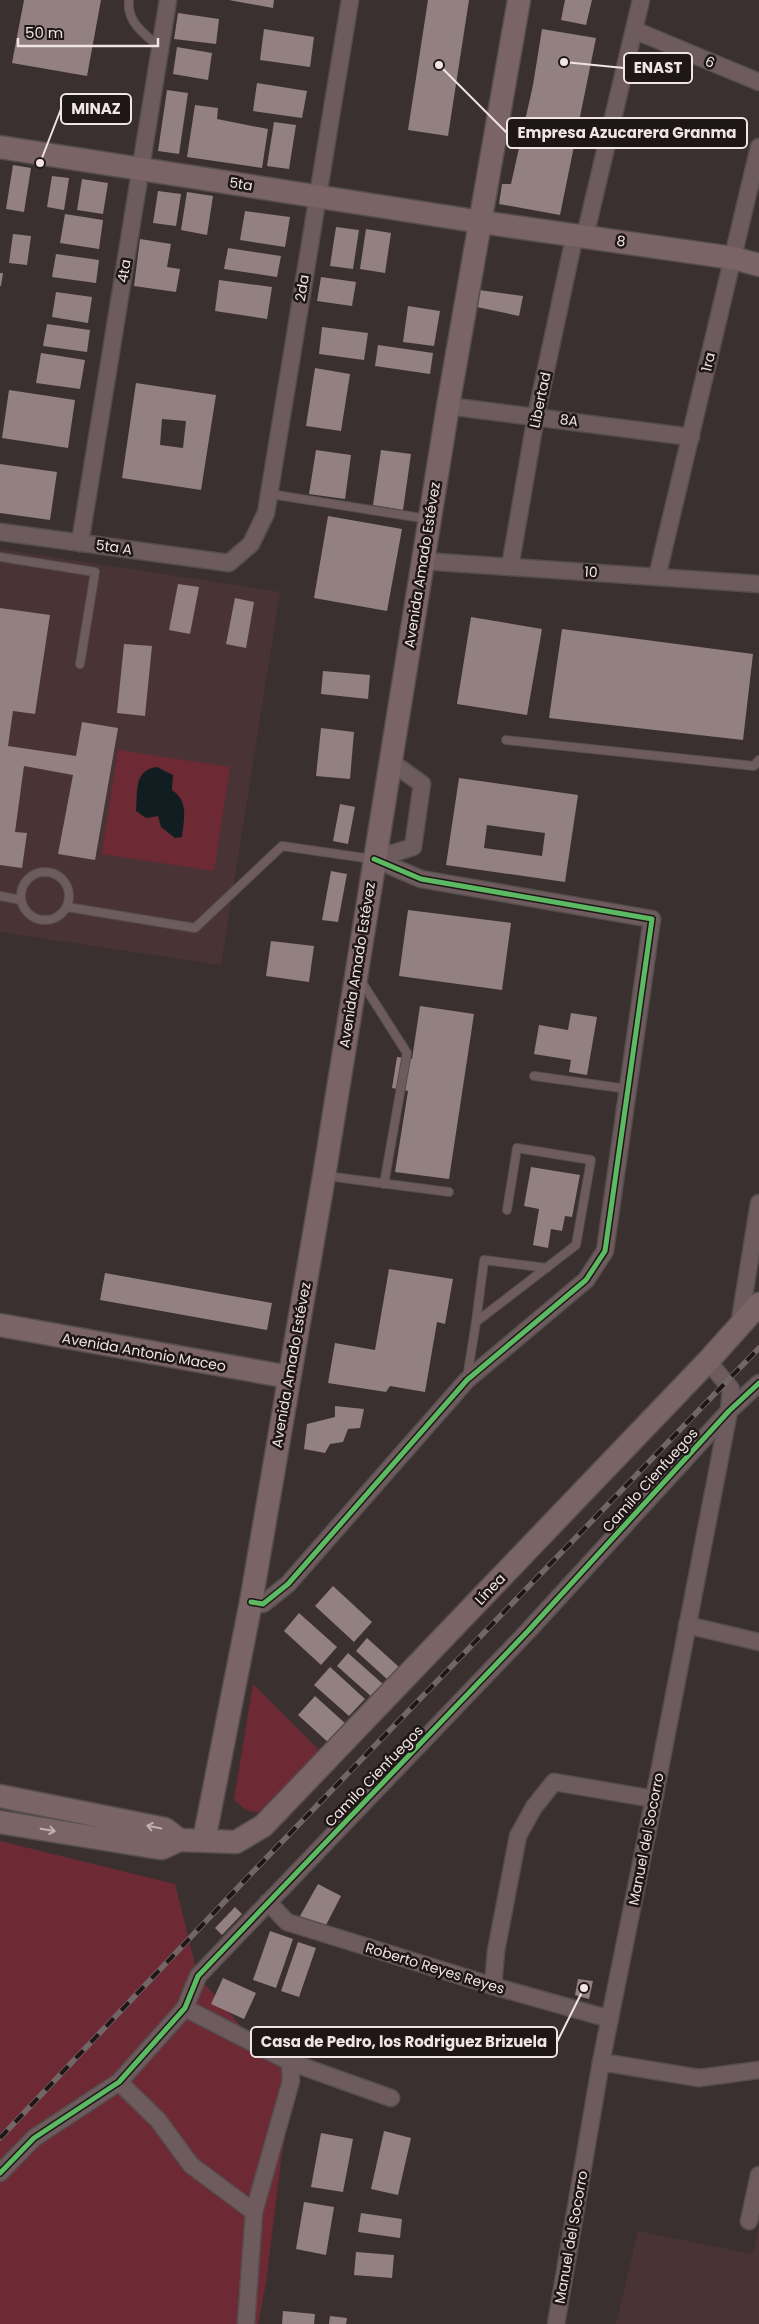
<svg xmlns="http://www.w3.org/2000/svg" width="759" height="2324" font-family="Poppins,sans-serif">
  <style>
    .built { fill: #4a3334 }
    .green { fill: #6d2a34 }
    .water { fill: #111e21 }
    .building { fill: #938081; fill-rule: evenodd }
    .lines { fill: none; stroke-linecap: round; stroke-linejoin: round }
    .lane-casing { stroke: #564e4e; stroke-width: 10 }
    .street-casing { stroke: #564e4e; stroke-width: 19 }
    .secondary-casing { stroke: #564e4e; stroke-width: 25 }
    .lane { stroke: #6d5b5d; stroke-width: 8 }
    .street { stroke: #6d5b5d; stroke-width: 16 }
    .secondary { stroke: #7a6466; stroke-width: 22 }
    .rail-casing { stroke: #736667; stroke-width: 5.5 }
    .rail { stroke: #1f1717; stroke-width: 4; stroke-dasharray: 11; stroke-linecap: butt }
    .cycleway-casing { stroke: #1f1717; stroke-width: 8 }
    .cycleway { stroke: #5cba63; stroke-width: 5 }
    .oneway { stroke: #c1b1b2 }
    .labels { text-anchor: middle; stroke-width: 5; stroke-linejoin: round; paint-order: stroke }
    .street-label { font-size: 14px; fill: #f0e4e4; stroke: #1f1717 }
    .leader { fill: none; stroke: #f0e4e4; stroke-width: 2 }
    .callout-dot { fill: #f0e4e4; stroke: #1f1717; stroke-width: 2 }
    .callout { fill: #1f1717; stroke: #f0e4e4; stroke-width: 2 }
    .callout-label { font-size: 15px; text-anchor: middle; font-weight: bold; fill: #f0e4e4 }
  </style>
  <rect width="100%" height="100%" fill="#3a3030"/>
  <g class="built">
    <polygon points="0,549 280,592 221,965 0,932"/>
    <polygon points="759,2226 759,2324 616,2324 638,2231 753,2254"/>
  </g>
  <g class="green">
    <polygon points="118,750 230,767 214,871 102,854"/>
    <path d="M253 1684 319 1750C309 1761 271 1810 258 1812 249 1814 241 1806 234 1800Z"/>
    <polygon points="0,1841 175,1884 198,1976 245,2031 297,2079 282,2153 266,2283 258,2324 0,2324"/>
  </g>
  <path class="water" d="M157 767 173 775 172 790C189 801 184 819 182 837L175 838 161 827 158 816 146 818 136 811C138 792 133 770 157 767Z"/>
  <g class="building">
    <polygon points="24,0 101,0 87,76 12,63"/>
    <polygon points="229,0 274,0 273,8"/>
    <polygon points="428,0 469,0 448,136 408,130"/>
    <polygon points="565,0 592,0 586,25 561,20"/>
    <polygon points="178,13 219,19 216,44 174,39"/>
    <polygon points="264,29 314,37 310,67 260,60"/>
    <polygon points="542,29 596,38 560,215 499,204 502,184 511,184 533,85"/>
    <polygon points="177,47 212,53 208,80 173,74"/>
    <polygon points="257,83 307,91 302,118 253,111"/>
    <polygon points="167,90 188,93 179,154 158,151"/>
    <polygon points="195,105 218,108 217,119 268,129 262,168 187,157"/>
    <polygon points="274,122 296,125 289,169 267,166"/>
    <polygon points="13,165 31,168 24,212 6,209"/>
    <polygon points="52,176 69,178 64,210 47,207"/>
    <polygon points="82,179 108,183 103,214 77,210"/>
    <polygon points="158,191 181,194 176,226 153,223"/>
    <polygon points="187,192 213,196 207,235 181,230"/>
    <polygon points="245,211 290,217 285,247 240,240"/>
    <polygon points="65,214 103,220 99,249 60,243"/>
    <polygon points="336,227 359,230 353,269 330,266"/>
    <polygon points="366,229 391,233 385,273 360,269"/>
    <polygon points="13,234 31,236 27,265 9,263"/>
    <polygon points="140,239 171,244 167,267 180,269 176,292 134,286"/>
    <polygon points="228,248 281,256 277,277 224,269"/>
    <polygon points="56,254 99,260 96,283 52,277"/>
    <polygon points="0,273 3,273 1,286 0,286"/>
    <polygon points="321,277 356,282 352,306 317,301"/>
    <polygon points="219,280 272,287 267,319 215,311"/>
    <polygon points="479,290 523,296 519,316 477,307"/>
    <polygon points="56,292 92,297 88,323 52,317"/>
    <polygon points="408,306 440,311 434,346 403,342"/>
    <polygon points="47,324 90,330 87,352 43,346"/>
    <polygon points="322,327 368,333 364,360 319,354"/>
    <polygon points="378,345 433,353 430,374 375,366"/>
    <polygon points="41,353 85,360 80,389 36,383"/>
    <polygon points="315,368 350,374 341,431 306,426"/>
    <path d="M136 383 216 395 201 490 122 478ZM162 419 186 421 183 448 160 445Z"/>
    <polygon points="9,390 75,400 68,448 2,438"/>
    <polygon points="316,450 351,455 345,499 309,494"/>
    <polygon points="381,450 411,454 403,510 373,505"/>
    <polygon points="0,464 57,472 50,520 0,513"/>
    <polygon points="328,516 402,529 387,611 314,598"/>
    <polygon points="178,584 199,587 190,634 169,630"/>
    <polygon points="235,598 254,602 246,648 226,644"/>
    <polygon points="0,608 50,615 35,714 13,711 8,746 76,756 82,722 118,728 95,860 58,854 73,775 24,766 15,832 27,833 22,868 0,865"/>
    <polygon points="471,617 542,629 527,715 457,704"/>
    <polygon points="562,629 753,654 743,740 549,718"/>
    <polygon points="124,644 152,646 145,716 117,713"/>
    <polygon points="323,671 370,675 368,699 321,694"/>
    <polygon points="321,728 354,732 350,779 316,776"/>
    <path d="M459 778 578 795 565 882 446 865ZM487 825 545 833 542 856 484 848Z"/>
    <polygon points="340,804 355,807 348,844 333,841"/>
    <polygon points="331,871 347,874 338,922 322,920"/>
    <polygon points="408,910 511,923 502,990 399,976"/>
    <polygon points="271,941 314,946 309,982 266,976"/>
    <polygon points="420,1006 474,1014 449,1179 395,1172 408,1091 392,1088 397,1057 412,1059"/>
    <polygon points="571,1013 597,1017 587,1075 569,1072 571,1060 534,1054 539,1025 568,1030"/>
    <polygon points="531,1167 580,1175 572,1217 565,1216 562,1231 551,1229 548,1248 533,1245 539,1209 524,1206"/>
    <polygon points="389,1269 453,1279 445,1324 437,1322 425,1392 390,1386 386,1392 328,1383 335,1343 375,1350"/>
    <polygon points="105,1273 272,1303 267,1330 100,1300"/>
    <polygon points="335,1406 364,1409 360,1428 348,1429 343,1442 330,1444 325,1453 304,1449 307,1424 335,1417"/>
    <polygon points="333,1586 372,1622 354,1642 315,1606"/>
    <polygon points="299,1613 337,1647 321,1665 284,1631"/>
    <polygon points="367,1638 399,1667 388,1680 356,1651"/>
    <polygon points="348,1653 384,1685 373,1698 337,1666"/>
    <polygon points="330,1667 365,1699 349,1716 314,1685"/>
    <polygon points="315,1696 347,1725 330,1744 298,1715"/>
    <polygon points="318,1884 341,1896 324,1929 300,1916"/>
    <polygon points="235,1907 242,1914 222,1935 215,1928"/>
    <polygon points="270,1931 293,1939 276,1988 253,1980"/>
    <polygon points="298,1942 316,1948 299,1997 281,1991"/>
    <polygon points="223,1978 256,1993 244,2019 211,2004"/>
    <polygon points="578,1979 593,1981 589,1999 575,1995"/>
    <polygon points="384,2131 411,2138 398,2195 371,2189"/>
    <polygon points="321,2133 353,2139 343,2192 311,2187"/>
    <polygon points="304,2202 334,2207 326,2255 296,2249"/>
    <polygon points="361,2213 402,2219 400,2238 358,2232"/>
    <polygon points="356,2252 394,2255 392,2278 354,2275"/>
    <polygon points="283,2311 315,2314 314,2324 282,2324"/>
    <polygon points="330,2316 347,2318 346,2324 329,2324"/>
  </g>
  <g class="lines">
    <g class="lane-casing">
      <g id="lane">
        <path d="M129 0C126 21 145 36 161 47"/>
        <polyline points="270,494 428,519"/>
        <polyline points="0,557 95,572 80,664"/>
        <polyline points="506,740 754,766 759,760"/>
        <circle cx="45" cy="896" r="24"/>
        <polyline points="0,896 21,900"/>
        <polyline points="67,907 195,928 282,846 372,859"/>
        <polyline points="361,981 407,1053 384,1184"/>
        <polyline points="534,1076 628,1089"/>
        <polyline points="327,1176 449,1192"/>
        <polyline points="476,1322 484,1260 547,1268"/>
        <polyline points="467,1378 476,1322 576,1245 591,1160 517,1148 507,1210"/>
      </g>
    </g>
    <g class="street-casing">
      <g id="street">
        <polyline points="634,30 759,82"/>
        <polyline points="585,236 641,0"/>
        <polyline points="448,406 691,437"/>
        <polyline points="0,532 229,563 251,544 266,513 350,0"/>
        <polyline points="80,543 168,0"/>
        <polyline points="423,561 759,584"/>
        <polyline points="510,567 536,416 575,234"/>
        <polyline points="657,577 759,147"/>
        <polyline points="374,859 413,847 422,784 390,761"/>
        <polyline points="739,1326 759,1203"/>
        <polyline points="251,1602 263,1604 288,1584 467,1380 586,1280 605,1251 652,919 421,879 374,859"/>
        <polyline points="687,1625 759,1642"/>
        <polyline points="268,1902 287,1922 493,1986 610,2019"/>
        <polyline points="493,1986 496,1951 518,1836 534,1807 554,1782 654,1799"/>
        <polyline points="185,2008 290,2062 391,2098"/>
        <polyline points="601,2062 699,2078 759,2070"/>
        <polyline points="119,2082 158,2120 191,2165 254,2212"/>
        <polyline points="0,2173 34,2138 119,2082 185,2008 198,1976 528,1631 729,1411 759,1383"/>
        <polyline points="749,2221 759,2175"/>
        <polyline points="246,2324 254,2212 291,2081 290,2062"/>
        <polyline points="556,2324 601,2062 654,1799 729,1411 731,1389 708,1361"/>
      </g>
    </g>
    <g class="secondary-casing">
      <g id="secondary">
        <polyline points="0,147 481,222 733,258 759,265"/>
        <polyline points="0,1325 289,1377"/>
        <polyline points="0,1796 165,1829 179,1840 162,1848 147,1846 0,1822"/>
        <polyline points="179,1840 236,1842 263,1826 708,1361 759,1304"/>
        <polyline points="204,1840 251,1602 324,1176 448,406 519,0"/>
      </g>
    </g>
    <use href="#lane" class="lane"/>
    <use href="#street" class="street"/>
    <use href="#secondary" class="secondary"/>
    <g class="rail-casing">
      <polyline id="rail" points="0,2138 246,1879 759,1348"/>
    </g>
    <use href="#rail" class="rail"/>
    <g class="cycleway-casing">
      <g id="cycleway">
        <polyline points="251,1602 263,1604 288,1584 467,1380 586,1280 605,1251 652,919 421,879 374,859"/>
        <polyline points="0,2173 34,2138 119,2082 185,2008 198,1976 528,1631 729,1411 759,1383"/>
      </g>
    </g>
    <use href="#cycleway" class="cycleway"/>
  </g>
  <defs><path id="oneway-shaft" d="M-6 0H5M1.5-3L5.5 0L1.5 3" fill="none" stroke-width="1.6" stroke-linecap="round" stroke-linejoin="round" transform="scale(1.25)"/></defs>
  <g class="oneway">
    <use href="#oneway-shaft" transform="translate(154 1827) rotate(-169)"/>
    <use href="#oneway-shaft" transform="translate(48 1830) rotate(9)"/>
  </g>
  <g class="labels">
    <g class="street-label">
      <text transform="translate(710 62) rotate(23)" y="5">6</text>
      <text transform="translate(241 184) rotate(9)" y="5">5ta</text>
      <text transform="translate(621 241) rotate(8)" y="5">8</text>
      <text transform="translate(124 271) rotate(-81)" y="5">4ta</text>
      <text transform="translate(302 288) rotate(-81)" y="5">2da</text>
      <text transform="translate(708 362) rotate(-77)" y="5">1ra</text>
      <text transform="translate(540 400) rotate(-78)" y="5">Libertad</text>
      <text transform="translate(569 420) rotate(8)" y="5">8A</text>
      <text transform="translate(114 547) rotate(8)" y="5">5ta A</text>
      <text transform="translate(422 565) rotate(-81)" y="5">Avenida Amado Estévez</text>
      <text transform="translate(591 572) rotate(4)" y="5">10</text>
      <text transform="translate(357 965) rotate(-81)" y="5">Avenida Amado Estévez</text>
      <text transform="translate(144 1352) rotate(10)" y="5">Avenida Antonio Maceo</text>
      <text transform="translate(291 1365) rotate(-80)" y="5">Avenida Amado Estévez</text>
      <text transform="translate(650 1480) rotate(-48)" y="5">Camilo Cienfuegos</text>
      <text transform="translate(490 1589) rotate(-46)" y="5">Línea</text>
      <text transform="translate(374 1776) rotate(-46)" y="5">Camilo Cienfuegos</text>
      <text transform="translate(646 1839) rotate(-79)" y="5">Manuel del Socorro</text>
      <text transform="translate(435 1968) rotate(17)" y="5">Roberto Reyes Reyes</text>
      <text transform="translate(571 2237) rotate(-80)" y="5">Manuel del Socorro</text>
    </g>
  </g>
  <path class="leader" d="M564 62L624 68M40 163L61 109M439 65L507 133M584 1988L557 2042"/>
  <g class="callout-dot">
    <circle cx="564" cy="62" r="5"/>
    <circle cx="40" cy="163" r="5"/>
    <circle cx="439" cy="65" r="5"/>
    <circle cx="584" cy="1988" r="5"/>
  </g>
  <g class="callout">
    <rect x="624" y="53" width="68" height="30" rx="5"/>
    <rect x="61" y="94" width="70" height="30" rx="5"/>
    <rect x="507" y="118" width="240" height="30" rx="5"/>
    <rect x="251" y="2027" width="306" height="30" rx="5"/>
  </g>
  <g class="callout-label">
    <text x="658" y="73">ENAST</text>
    <text x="96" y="114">MINAZ</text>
    <text x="627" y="138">Empresa Azucarera Granma</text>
    <text x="404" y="2047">Casa de Pedro, los Rodriguez Brizuela</text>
  </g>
  <path d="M18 38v8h140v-8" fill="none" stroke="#f0e4e4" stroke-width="2.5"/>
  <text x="25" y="38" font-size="15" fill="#f0e4e4" stroke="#1f1717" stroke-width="4" paint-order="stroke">50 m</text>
</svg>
